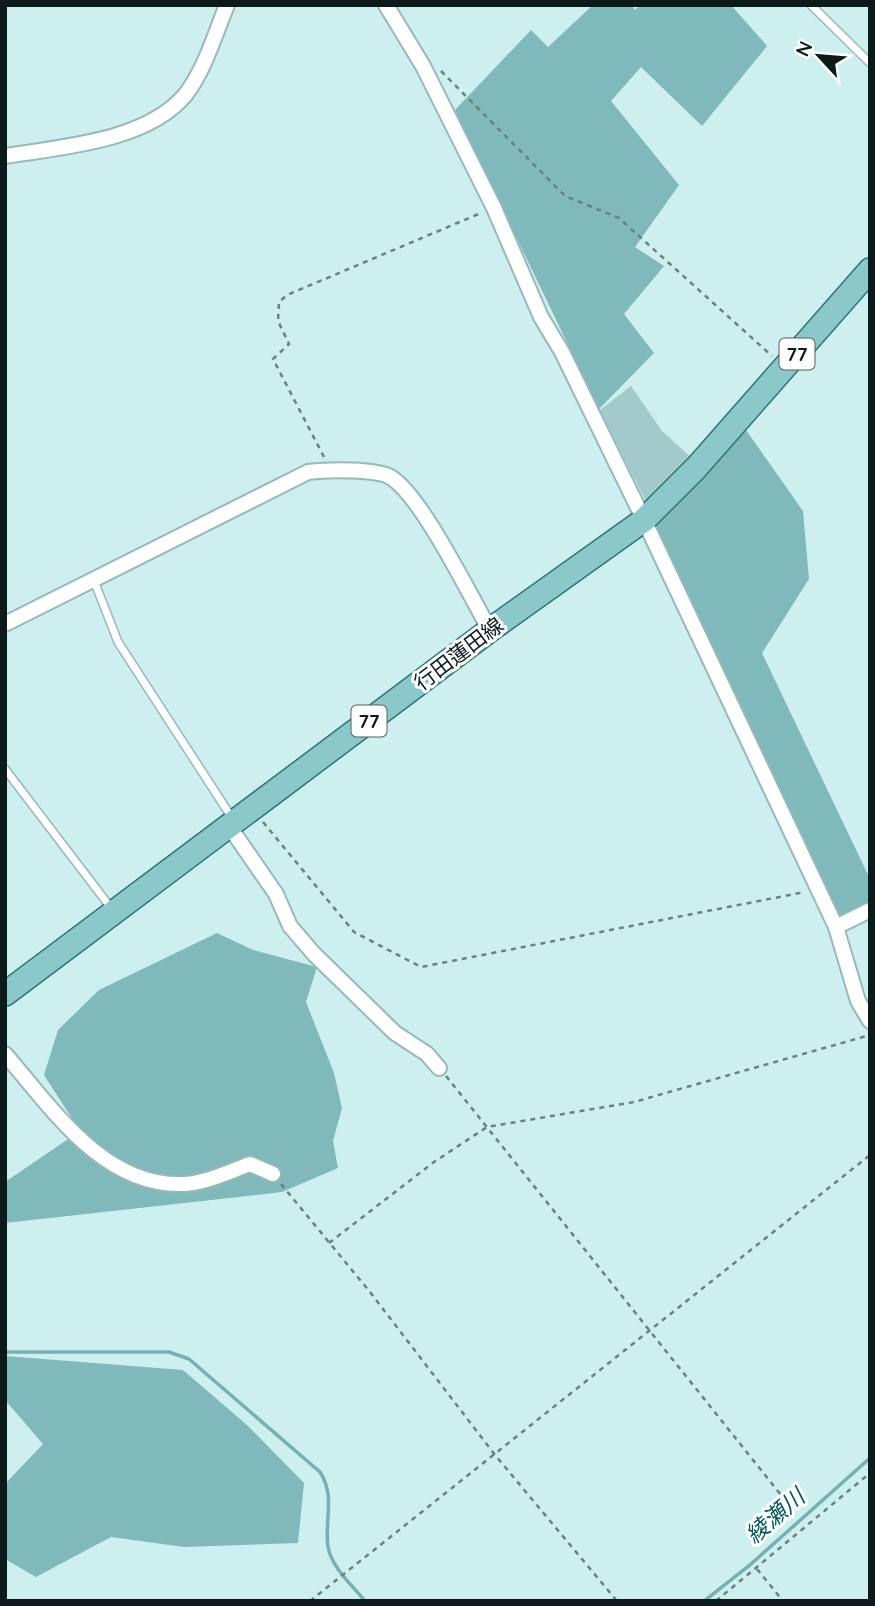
<svg xmlns="http://www.w3.org/2000/svg" width="875" height="1606" font-family="Quicksand,'Noto Sans JP',sans-serif">
  <style>
    .green { fill: #a2caca }
    .forest { fill: #80b9b9 }
    .lines { fill: none; stroke-linecap: round; stroke-linejoin: round }
    .stream { stroke: #78b0b1; stroke-width: 3.5 }
    .service-casing { stroke: #98b9b9; stroke-width: 10 }
    .minor-casing { stroke: #98b9b9; stroke-width: 18 }
    .primary-casing { stroke: #2d7475; stroke-width: 26 }
    .path { stroke: #6a8181; stroke-width: 2.5; stroke-dasharray: 5 5; stroke-linecap: butt }
    .service { stroke: #fff; stroke-width: 7 }
    .minor { stroke: #fff; stroke-width: 14 }
    .primary { stroke: #8bc8ca; stroke-width: 23 }
    .labels { text-anchor: middle; stroke-width: 6; stroke-linejoin: round; paint-order: stroke }
    .shield { fill: #fff; stroke: #565f5f; stroke-width: 2 }
    .shield-label { font-size: 19px; font-weight: bold; fill: #0d1a1a }
    .street-label { font-size: 21px; fill: #0d1a1a; stroke: #fff }
    .water-label { font-size: 23px; font-style: italic; fill: #00595a; stroke: #fff }
  </style>
  <rect width="100%" height="100%" fill="#cdefef"/>
  <polygon class="green" points="631,386 662,431 693,459 647,504 600,410"/>
  <g class="forest">
    <polygon points="593,5 631,5 635,10 640,5 731,5 767,46 702,126 641,67 611,101 679,185 635,247 664,266 624,314 654,353 599,409 455,110 531,30 548,47"/>
    <polygon points="746,430 803,511 809,579 762,653 870,879 870,904 838,919 653,523"/>
    <polygon points="217,933 253,950 317,967 306,1002 334,1073 342,1108 333,1141 338,1168 282,1192 5,1223 5,1182 80,1131 44,1075 58,1030 99,990"/>
    <polygon points="5,1356 183,1370 247,1425 304,1483 298,1543 184,1547 111,1537 36,1577 5,1559 5,1484 43,1444 5,1400"/>
  </g>
  <g class="lines">
    <g class="stream">
      <path d="M5 1352H169L189 1359 320 1472C336 1497 324 1520 328 1547 332 1568 352 1585 365 1601"/>
      <polyline points="704,1601 751,1564 870,1458"/>
    </g>
    <g class="service-casing">
      <g id="service">
        <polyline points="811,5 870,63"/>
        <polyline points="93,578 118,642 232,818"/>
        <polyline points="5,769 111,908"/>
      </g>
    </g>
    <g class="minor-casing">
      <g id="minor">
        <polyline points="386,5 423,66 494,208 541,317 562,352 644,520 836,927 858,1001 870,1021"/>
        <path d="M5 156C62 147 148 141 186 94 205 69 215 34 227 5"/>
        <path d="M5 624 308 472C325 470 378 468 392 478 423 499 469 594 490 630"/>
        <polyline points="229,826 276,894 290,926 314,954 395,1033 427,1054 439,1068"/>
        <polyline points="836,927 870,910"/>
        <path d="M5 1054C51 1107 103 1187 183 1184 206 1183 228 1172 250 1164L273 1174"/>
      </g>
    </g>
    <g class="primary-casing">
      <polyline id="primary" points="5,994 490,630 644,520 696,468 870,270"/>
    </g>
    <g class="path">
      <polyline points="441,71 565,196 619,218 772,356"/>
      <polyline points="324,457 273,359 289,344 278,321 279,302 287,295 481,213"/>
      <polyline points="263,822 354,932 421,967 805,892"/>
      <polyline points="446,1076 793,1510"/>
      <polyline points="281,1184 370,1292 495,1455 617,1601"/>
      <polyline points="329,1243 434,1162 487,1127 634,1102 870,1035"/>
      <polyline points="757,1569 783,1601"/>
      <polyline points="310,1601 870,1155"/>
      <polyline points="716,1601 870,1473"/>
    </g>
    <use href="#service" class="service"/>
    <use href="#minor" class="minor"/>
    <use href="#primary" class="primary"/>
  </g>
  <g class="labels">
    <g class="shield">
      <rect x="779.5" y="338.5" width="35" height="31" rx="5"/>
      <rect x="351.5" y="705.5" width="35" height="31" rx="5"/>
    </g>
    <g class="shield-label">
      <text x="797" y="361">77</text>
      <text x="369" y="728">77</text>
    </g>
    <g class="street-label">
      <text transform="translate(459 654) rotate(-37)" y="7">行田蓮田線</text>
    </g>
    <g class="water-label">
      <text transform="translate(775 1516) rotate(-41)" y="8">綾瀬川</text>
    </g>
  </g>
  <rect width="875" height="1606" fill="none" stroke="#0d1a1a" stroke-width="14"/>
  <g transform="translate(819 56) rotate(296)" stroke="#ffffff" stroke-width="5" paint-order="stroke">
  <path d="M0-5L12 26L0 18L-12 26Z" fill="#0d1a1a"/>
  <text y="-10" font-size="19" font-weight="bold" text-anchor="middle" fill="#0d1a1a">N</text>
  </g>
</svg>
